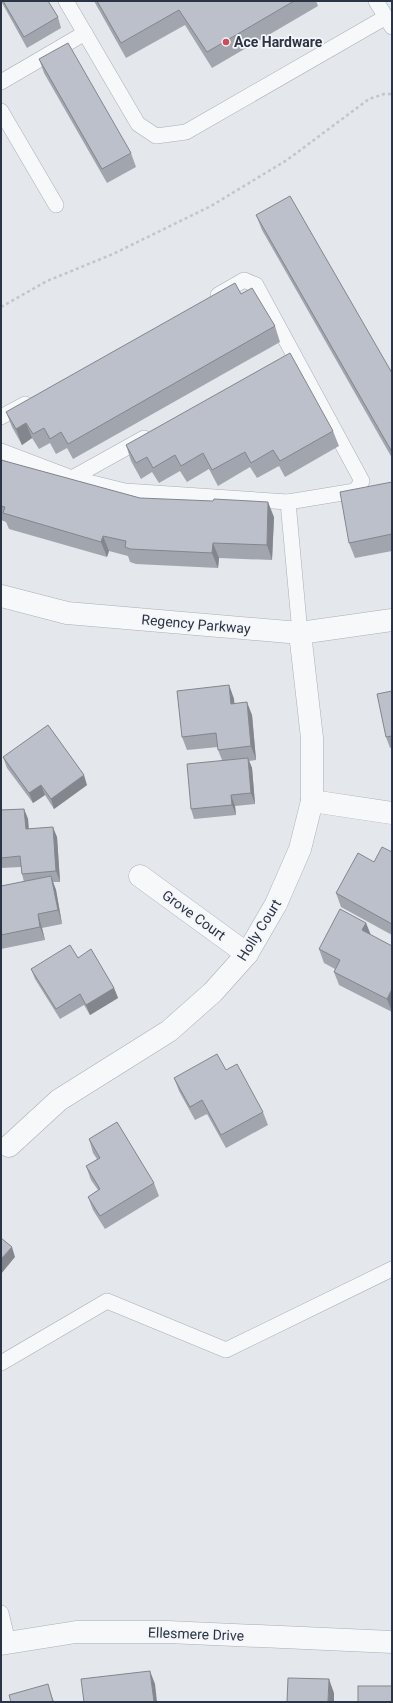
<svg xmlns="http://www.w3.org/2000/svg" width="393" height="1703" font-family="Roboto,sans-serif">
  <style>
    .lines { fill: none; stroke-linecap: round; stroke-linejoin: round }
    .service-casing { stroke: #a9aeb7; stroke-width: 16 }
    .minor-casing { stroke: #a9aeb7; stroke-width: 23 }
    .path { stroke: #c2c5cb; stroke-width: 2.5; stroke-dasharray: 3 3; stroke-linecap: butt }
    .service { stroke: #f7f8fa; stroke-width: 15 }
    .minor { stroke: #f7f8fa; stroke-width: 22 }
    .wall { fill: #a1a5ae }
    .shaded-wall { fill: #83868d }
    .building { fill: #bbc0ca; stroke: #83868d }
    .poi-dot { fill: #d1495b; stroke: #f4f6f9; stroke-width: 1.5 }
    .labels { text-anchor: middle; stroke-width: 3.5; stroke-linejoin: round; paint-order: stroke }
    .poi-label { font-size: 14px; font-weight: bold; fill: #2b3445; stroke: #f4f6f9; text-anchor: start }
    .street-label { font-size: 14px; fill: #2b3445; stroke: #f4f6f9 }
  </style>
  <rect width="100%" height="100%" fill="#e4e7ec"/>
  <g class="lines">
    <g class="service-casing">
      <g id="service">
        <polyline points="66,1 138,124 156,136 186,132 386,17"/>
        <polyline points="376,1 392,27"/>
        <polyline points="1,82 85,33"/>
        <polyline points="1,111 56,205"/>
        <polyline points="218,295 244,280 256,285 362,481 355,491 288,502"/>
        <polyline points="1,417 25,404"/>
        <polyline points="1,451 72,478 125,491 288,502 300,633"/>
        <polyline points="72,478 144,438"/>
        <polyline points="1,1363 107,1301 226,1350 392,1269"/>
        <polyline points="1,1613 8,1642"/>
      </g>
    </g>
    <g class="minor-casing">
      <g id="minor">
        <polyline points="1,596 67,613 300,633 392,620"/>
        <polyline points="312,801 392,813"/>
        <polyline points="140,876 247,954"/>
        <polyline points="9,1146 59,1100 169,1031 213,992 247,954 276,904 300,849 312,801 312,738 300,633"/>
        <polyline points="1,1644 76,1632 168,1632 392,1642"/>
      </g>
    </g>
    <polyline class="path" points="1,307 47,281 113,254 211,206 287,160 369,99 384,94 392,94"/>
    <use href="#service" class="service"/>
    <use href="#minor" class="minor"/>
  </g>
  <g class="wall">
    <polygon points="1,1 48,1 58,17 61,28 27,48"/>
    <polygon points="94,1 316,1 318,6 212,68 185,25 126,58"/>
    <polygon points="39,59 131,153 136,167 107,183 44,73"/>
    <polygon points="256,215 392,373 392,458 262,230"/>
    <polygon points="241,294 275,326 280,342 73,459 67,448 56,454 50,443 39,449 32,438 22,445 12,427 6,412"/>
    <polygon points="333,431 339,446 285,477 279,466 257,478 250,467 218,486 209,469 187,482 180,471 159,483 152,472 141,479 131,461 126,445"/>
    <polygon points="1,460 140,498 274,517 272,560 219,558 218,568 136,564 130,562 128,556 109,551 107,557 9,529 6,522 1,520"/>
    <polygon points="392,482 392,551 355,558 349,543"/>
    <polygon points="229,685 234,699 234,703 252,715 256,760 249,761 252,768 255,804 235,806 236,815 194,819 191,809 222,760 218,750 218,747 187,750 182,737"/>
    <polygon points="392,691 392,747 390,748 386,737"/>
    <polygon points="3,757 87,785 54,809 45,795 33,803 7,768"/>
    <polygon points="24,809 28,819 29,829 57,837 60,882 53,882 56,890 62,924 42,928 45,940 1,949 1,886 24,882 22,874 21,867 1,868 1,810"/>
    <polygon points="392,852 392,935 341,907 336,893 374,862"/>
    <polygon points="366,923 371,935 392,1012 339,985 334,972 335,969 324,963 319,949"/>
    <polygon points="78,958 114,988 118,998 90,1015 84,1005 60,1019 35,979 31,969"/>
    <polygon points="226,1070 263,1112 268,1125 226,1148 207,1114 195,1120 179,1091 174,1078"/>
    <polygon points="89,1139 154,1183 159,1196 105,1229 93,1210 88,1197 98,1190 91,1180 86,1166 97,1159 93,1153"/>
  </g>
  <g class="shaded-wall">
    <polygon points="26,423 32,438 22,445 16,429"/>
    <polygon points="268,502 274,517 272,560 267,545"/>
    <polygon points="103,536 109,551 107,557 101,542"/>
    <polygon points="213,543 219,558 218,568 212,553"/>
    <polygon points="229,685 234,699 236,717 231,704"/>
    <polygon points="247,702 252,715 256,760 251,746"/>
    <polygon points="248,758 252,768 255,804 251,793"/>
    <polygon points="84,775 87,785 54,809 51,799"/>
    <polygon points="41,785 45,795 33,803 29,793"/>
    <polygon points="231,795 235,806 236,815 232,805"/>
    <polygon points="24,809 28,819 29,840 26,829"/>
    <polygon points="53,827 57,837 60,882 56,871"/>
    <polygon points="51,876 56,890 62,924 58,910"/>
    <polygon points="38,914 42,928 45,940 40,927"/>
    <polygon points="366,923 371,936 362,930"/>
    <polygon points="114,988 118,998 90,1015 86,1005"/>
    <polygon points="392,989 392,1012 387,999"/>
    <polygon points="12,1247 15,1257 1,1274 1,1259"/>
    <polygon points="150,1671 155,1684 157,1702 154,1702"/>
    <polygon points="329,1679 334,1693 334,1702 328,1702"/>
    <polygon points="48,1684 51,1694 54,1702 53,1702"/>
  </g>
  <g class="building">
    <polygon points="3,1 48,1 58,17 24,37"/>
    <polygon points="97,1 294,1 207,52 179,10 121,43"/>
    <polygon points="68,43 131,153 102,169 39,59"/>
    <polygon points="290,196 392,373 392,452 256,215"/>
    <polygon points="235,283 241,294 252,288 275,326 68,444 61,432 50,439 44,428 33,434 26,423 16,429 6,412"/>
    <polygon points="290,353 333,431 280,461 273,450 251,463 245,452 212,470 203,453 181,466 175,455 153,468 147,457 136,463 126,445"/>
    <polygon points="1,460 140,498 213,501 214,499 268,502 267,545 213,543 212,553 130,549 125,547 126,541 103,536 101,542 3,513 5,507 1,506"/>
    <polygon points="392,482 392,534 349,543 340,492"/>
    <polygon points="229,685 231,704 247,702 251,746 218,750 216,733 182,737 177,691"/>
    <polygon points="392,691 392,736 386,737 377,694"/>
    <polygon points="48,725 84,775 51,799 41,785 29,793 3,757"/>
    <polygon points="248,758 251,793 231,795 232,805 191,809 187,764"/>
    <polygon points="24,809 26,829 53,827 56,871 22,874 20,856 1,858 1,810"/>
    <polygon points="382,847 392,852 392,924 336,893 358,853 374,862"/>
    <polygon points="51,876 58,910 38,914 40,927 1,935 1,886"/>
    <polygon points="340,909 366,923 362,930 392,946 392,989 387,999 334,972 340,960 319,949"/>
    <polygon points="70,945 78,958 91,949 114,988 86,1005 80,994 56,1009 31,969"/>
    <polygon points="217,1054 226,1070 237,1064 263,1112 221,1135 202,1100 190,1107 174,1078"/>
    <polygon points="117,1122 154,1183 100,1216 88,1197 100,1189 86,1166 100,1158 89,1139"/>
    <polygon points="1,1238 12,1247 1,1259"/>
    <polygon points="150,1671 154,1702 84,1702 81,1679"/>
    <polygon points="288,1678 329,1679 328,1702 287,1702"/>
    <polygon points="48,1684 53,1702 11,1702 9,1695"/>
    <rect x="358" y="1686" width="34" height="16"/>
  </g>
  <circle class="poi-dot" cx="226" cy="42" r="4"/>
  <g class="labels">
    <g class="poi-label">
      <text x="234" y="47">Ace Hardware</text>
    </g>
    <g class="street-label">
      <text transform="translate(196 624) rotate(5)" y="5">Regency Parkway</text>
      <text transform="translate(194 915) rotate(36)" y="5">Grove Court</text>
      <text transform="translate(259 930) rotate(-58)" y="5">Holly Court</text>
      <text transform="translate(196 1634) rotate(2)" y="5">Ellesmere Drive</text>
    </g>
  </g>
  <rect width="393" height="1703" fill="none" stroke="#2b3445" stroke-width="4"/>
</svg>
